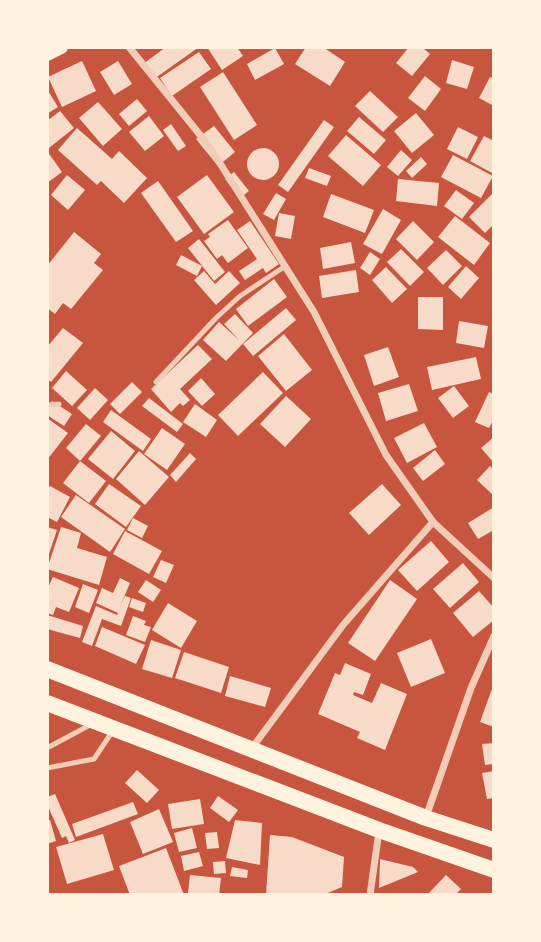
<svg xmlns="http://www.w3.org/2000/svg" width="541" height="942" font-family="'PT Sans',sans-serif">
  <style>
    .building { fill: #f7dbc8 }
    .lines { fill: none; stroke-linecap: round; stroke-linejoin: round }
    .service { stroke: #f1ccb7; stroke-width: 5 }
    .minor { stroke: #f1ccb7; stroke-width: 7 }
    .secondary { stroke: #fff3e0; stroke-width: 14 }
    .primary { stroke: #fff3e0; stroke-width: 16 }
  </style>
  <rect width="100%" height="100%" fill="#c8553d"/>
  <g class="building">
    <polygon points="166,47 199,47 154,79 143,64"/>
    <polygon points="207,47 237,47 243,56 222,70"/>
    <polygon points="306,47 323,47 345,62 330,86 295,64"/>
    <polygon points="409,47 422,47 430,54 412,76 396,63"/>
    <polygon points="275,48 284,64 255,80 247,64"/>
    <polygon points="199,52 211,69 172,96 160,78"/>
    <polygon points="452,60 474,67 467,89 446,83"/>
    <polygon points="82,61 96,91 62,107 48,77"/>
    <polygon points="118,61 132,84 114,95 100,72"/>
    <polygon points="223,72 257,125 234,140 200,87"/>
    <polygon points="425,76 441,89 425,111 408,98"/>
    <polygon points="490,77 494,79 494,106 479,98"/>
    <polygon points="47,89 58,107 47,114"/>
    <polygon points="370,91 398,117 383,132 355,106"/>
    <polygon points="137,99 147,111 129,126 119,114"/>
    <polygon points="98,102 122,129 103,146 79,118"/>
    <polygon points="60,111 74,128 49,148 47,146 47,121"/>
    <polygon points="416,113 434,135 412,153 394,131"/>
    <polygon points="149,116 164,136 145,151 129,132"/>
    <polygon points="359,117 386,140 374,154 347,131"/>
    <polygon points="324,120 334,127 288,192 278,185"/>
    <polygon points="171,124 186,146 178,151 163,130"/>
    <polygon points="214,126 235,152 218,166 196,139"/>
    <polygon points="458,127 478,137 467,159 447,149"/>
    <polygon points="77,128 112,159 119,151 147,178 124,203 101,181 97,185 58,150"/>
    <polygon points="346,135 381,165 363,186 328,156"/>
    <polygon points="484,136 494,141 494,174 470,161"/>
    <circle cx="263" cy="164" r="16"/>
    <polygon points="401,150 412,160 398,176 387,167"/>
    <polygon points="47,151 62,172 47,183"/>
    <polygon points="453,155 493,176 481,198 441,177"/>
    <polygon points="421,157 427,164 412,178 406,171"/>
    <polygon points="309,168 331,176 327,186 305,178"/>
    <polygon points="234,172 249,191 240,198 225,179"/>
    <polygon points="67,175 85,190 68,210 51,195"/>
    <polygon points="207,175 234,212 204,234 177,197"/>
    <polygon points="398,179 439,183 437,206 396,201"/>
    <polygon points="158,181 193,231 176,242 141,193"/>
    <polygon points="456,190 474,203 462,219 444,206"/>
    <polygon points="494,192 494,224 485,233 469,217"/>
    <polygon points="276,193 286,199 274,220 263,214"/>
    <polygon points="331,194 374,210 365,233 323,217"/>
    <polygon points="383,209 401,220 382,254 363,244"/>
    <polygon points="279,213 295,216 291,239 275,236"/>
    <polygon points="455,216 490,243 474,265 438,237"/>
    <polygon points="228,220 248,248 228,263 222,255 217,259 204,241 210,237 208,234"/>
    <polygon points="250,221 279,264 266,273 263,268 245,280 239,271 257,259 237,230"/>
    <polygon points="413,221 434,242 417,260 396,239"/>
    <polygon points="74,232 101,254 94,263 103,270 71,309 63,303 55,314 47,308 47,266"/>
    <polygon points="199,239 225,272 214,281 188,248"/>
    <polygon points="351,242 355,263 323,269 320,248"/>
    <polygon points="401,249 424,272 410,286 387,262"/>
    <polygon points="446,250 462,266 443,285 427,268"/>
    <polygon points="370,252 380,259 370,275 360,268"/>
    <polygon points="181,255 202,266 197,276 176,265"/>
    <polygon points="466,266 479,278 461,299 448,287"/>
    <polygon points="386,267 407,289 392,303 372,280"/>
    <polygon points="356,270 359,292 322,298 319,276"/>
    <polygon points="204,271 215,284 229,271 240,283 216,305 194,280"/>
    <polygon points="274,279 287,297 248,326 236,309"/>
    <polygon points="418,297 443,297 443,330 418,329"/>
    <polygon points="286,308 296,320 253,356 243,344"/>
    <polygon points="235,314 253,333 226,361 203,340 219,322 239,340 224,324"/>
    <polygon points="459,321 488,326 484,348 456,343"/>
    <polygon points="63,328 83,343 51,382 47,379 47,347"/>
    <polygon points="284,334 312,370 286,391 258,356"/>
    <polygon points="198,345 212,359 180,389 190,400 183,406 180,403 171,412 151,389"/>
    <polygon points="388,347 399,377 374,386 364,355"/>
    <polygon points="476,357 481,379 432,390 427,367"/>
    <polygon points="66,371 87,390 72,406 52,388"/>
    <polygon points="263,372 283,393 238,436 218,415"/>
    <polygon points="201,378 215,394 202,406 188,391"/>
    <polygon points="132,382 142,392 120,414 110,404"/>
    <polygon points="409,384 418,411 386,421 378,393"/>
    <polygon points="454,386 469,406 453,418 438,398"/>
    <polygon points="95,388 108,400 90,420 77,408"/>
    <polygon points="489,392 494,394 494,419 489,428 475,422"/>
    <polygon points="286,396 311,419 285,447 260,424"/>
    <polygon points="149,398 183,424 177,432 142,406"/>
    <polygon points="52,401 72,414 64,426 47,415 47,409"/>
    <polygon points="195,404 217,420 206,437 183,422"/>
    <polygon points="111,410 151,439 143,451 103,422"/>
    <polygon points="47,418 68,433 47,460"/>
    <polygon points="424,423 437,447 407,463 394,438"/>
    <polygon points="86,424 101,436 80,461 66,448"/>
    <polygon points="162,428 185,444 167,470 144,454"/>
    <polygon points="111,431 135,451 113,479 88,459"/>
    <polygon points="494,437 494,463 481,448"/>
    <polygon points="435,450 445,464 423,481 413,468"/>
    <polygon points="139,451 169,477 145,505 116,479"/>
    <polygon points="190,453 196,459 176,482 170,475"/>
    <polygon points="80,461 106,481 89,503 63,483"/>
    <polygon points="490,466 494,470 494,496 477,480"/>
    <polygon points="109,484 141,506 126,527 95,504"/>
    <polygon points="382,484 401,505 369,535 349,513"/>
    <polygon points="50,486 70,497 57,522 47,517 47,490"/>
    <polygon points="76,495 125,529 110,552 61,517"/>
    <polygon points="494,507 494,534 492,531 478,539 468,523"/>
    <polygon points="133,518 148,526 142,538 127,530"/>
    <polygon points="47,527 57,530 48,557 47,557"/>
    <polygon points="61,527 81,533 77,548 107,557 99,585 47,569"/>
    <polygon points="125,531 162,551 149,574 113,554"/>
    <polygon points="431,541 449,562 417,591 398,570"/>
    <polygon points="161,560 174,565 166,583 153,577"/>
    <polygon points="463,563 479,582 450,608 433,589"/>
    <polygon points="53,577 79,588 69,612 56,607 53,615 47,613 47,590"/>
    <polygon points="120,578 130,583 119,609 125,596 131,598 121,626 102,619 92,646 82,642 96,606 117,615 118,613 96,603 102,588 113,593"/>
    <polygon points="146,580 161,590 153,602 138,592"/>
    <polygon points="390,580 417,599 375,661 348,643"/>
    <polygon points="83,584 98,590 89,613 75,607"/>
    <polygon points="479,591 494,608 494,620 473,637 453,613"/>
    <polygon points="132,598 146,603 143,612 129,607"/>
    <polygon points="168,603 197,621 181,648 152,630"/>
    <polygon points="47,615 83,626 80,638 47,629"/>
    <polygon points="133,616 146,621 144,625 151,627 145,642 126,635"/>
    <polygon points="102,627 145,645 136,664 95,646"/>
    <polygon points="431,639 445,673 411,687 397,653"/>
    <polygon points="151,640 181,650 172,678 142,669"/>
    <polygon points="184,652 229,667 221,693 175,678"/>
    <polygon points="345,663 371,674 363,695 354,692 353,695 372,703 381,683 407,694 385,750 357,738 360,732 318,714 335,673 340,675"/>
    <polygon points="230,676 271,688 265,707 225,696"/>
    <polygon points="493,686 494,686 494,727 480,722"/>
    <polygon points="494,743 494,764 485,765 482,744"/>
    <polygon points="137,770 159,790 147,803 125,783"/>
    <polygon points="494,771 494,798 487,799 482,773"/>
    <polygon points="55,794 75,840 69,843 66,836 62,838 47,804 47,797"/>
    <polygon points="218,796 238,810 229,822 210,808"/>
    <polygon points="200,799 204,824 172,829 168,804"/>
    <polygon points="133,802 138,814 76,837 72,824"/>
    <polygon points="159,809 173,842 143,854 130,822"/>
    <polygon points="50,820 56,841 47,844 47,821"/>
    <polygon points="235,820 262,823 260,865 226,858"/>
    <polygon points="192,828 197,848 179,852 174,833"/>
    <polygon points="217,832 219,848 207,849 205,833"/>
    <polygon points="103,834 114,870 67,884 56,847"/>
    <polygon points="270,835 292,837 344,857 342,887 323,895 266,895"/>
    <polygon points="166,848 184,895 130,895 119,866"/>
    <polygon points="199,852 203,866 184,871 181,856"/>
    <polygon points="380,859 413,867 418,872 379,888"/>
    <polygon points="225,861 226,873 214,874 213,862"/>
    <polygon points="232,867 248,870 247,878 230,876"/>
    <polygon points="190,875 221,878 219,895 188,893"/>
    <polygon points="446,875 461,889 455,895 427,895"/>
  </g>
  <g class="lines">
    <g class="service">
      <polyline points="156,382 216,318 240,296 284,267"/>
      <polyline points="47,405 59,404"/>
      <polyline points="47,748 90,725"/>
      <polyline points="47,768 94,759 112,732"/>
    </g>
    <g class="minor">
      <polyline points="129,47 209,146 314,312 386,455 433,522 494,578"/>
      <polyline points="252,748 343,625 433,522"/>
      <polyline points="426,817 471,688 494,636"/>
      <polyline points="370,895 379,831"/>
    </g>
    <polyline class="secondary" points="47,54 61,47"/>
    <g class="primary">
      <polyline points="47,669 426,818 494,840"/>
      <polyline points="47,703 379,830 494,870"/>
    </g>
  </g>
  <rect width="541" height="942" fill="none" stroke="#fff3e0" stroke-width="98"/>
</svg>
